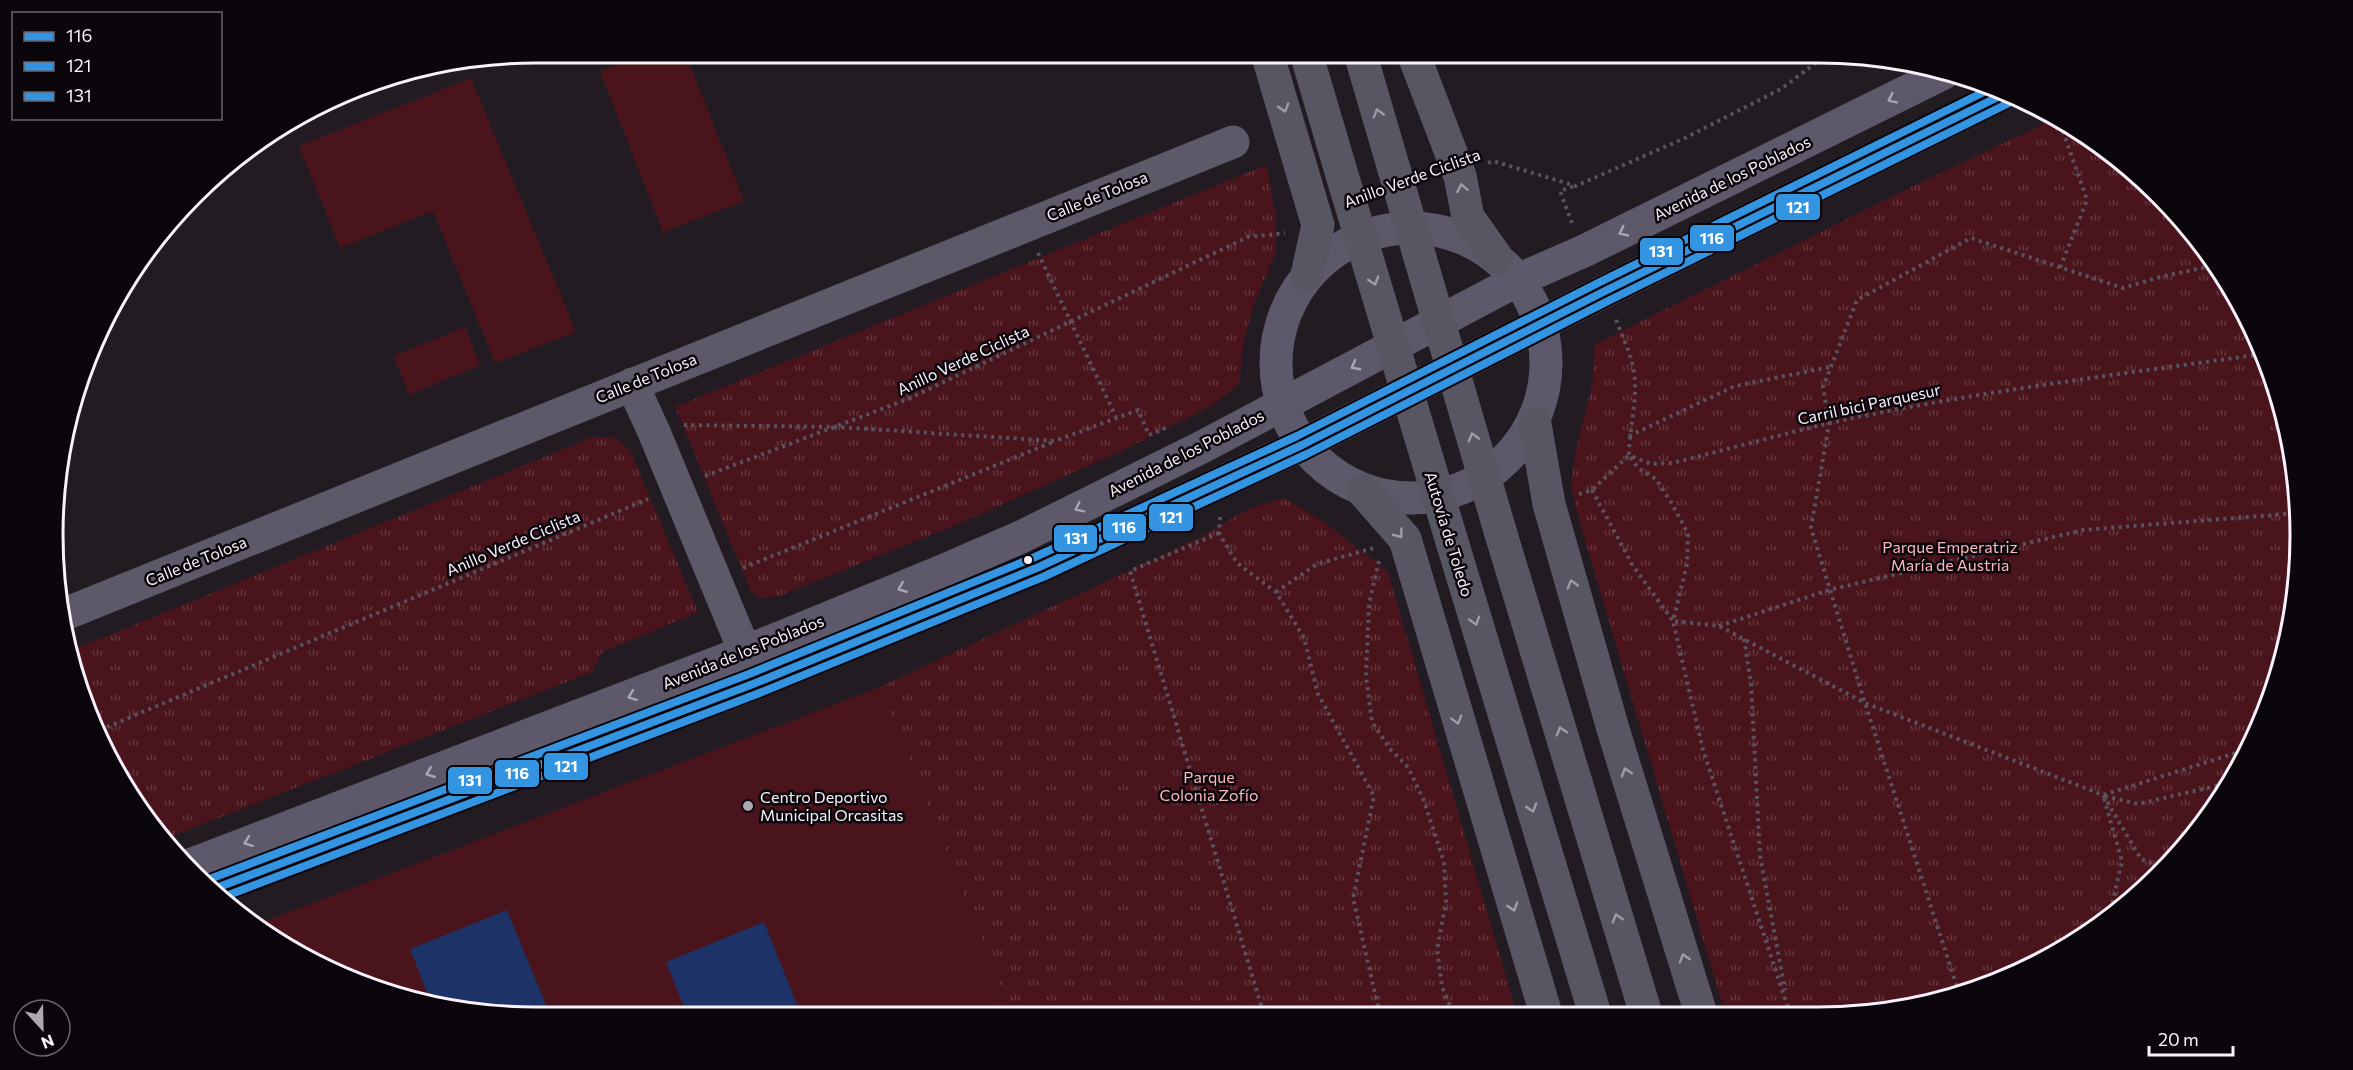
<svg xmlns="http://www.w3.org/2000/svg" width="2353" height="1070" font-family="Commissioner,sans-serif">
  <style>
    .grass { fill: #4a141c }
    .park { fill: url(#park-tufts) }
    .water { fill: #1d3266 }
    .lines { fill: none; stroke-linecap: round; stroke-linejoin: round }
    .path { stroke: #59535e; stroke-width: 4; stroke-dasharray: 3 4.5; stroke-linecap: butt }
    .minor { stroke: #5d5968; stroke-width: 33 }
    .major { stroke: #5e596a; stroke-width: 33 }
    .highway { stroke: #595663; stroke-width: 33 }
    .highway-bridge { stroke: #595663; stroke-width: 33 }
    .bus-1-casing { stroke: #0a060b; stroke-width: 12 }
    .bus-2-casing { stroke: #0a060b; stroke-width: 12 }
    .bus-3-casing { stroke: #0a060b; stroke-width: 12 }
    .bus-1 { stroke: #3394e2; stroke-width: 8 }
    .bus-2 { stroke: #3394e2; stroke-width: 8 }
    .bus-3 { stroke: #3394e2; stroke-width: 8 }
    .oneway { stroke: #aca6b2 }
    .oneway2 { stroke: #a19ca7 }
    .bus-dot { fill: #faf2fb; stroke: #0a060b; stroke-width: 2 }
    .poi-dot { fill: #aea7af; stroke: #0a060b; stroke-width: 2 }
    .labels { text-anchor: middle; stroke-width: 5; stroke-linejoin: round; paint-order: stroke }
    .street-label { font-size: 16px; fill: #faf2fb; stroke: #0a060b }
    .park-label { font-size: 16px; fill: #ffbabb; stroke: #0a060b }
    .poi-label { font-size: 16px; fill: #faf2fb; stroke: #0a060b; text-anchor: start }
    .rim { fill: none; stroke: #faf2fb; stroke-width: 3 }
    .line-badge { stroke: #0a060b; stroke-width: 2 }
    .badge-label { font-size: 16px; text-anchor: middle; font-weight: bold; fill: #fff }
  </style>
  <defs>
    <pattern id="park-tufts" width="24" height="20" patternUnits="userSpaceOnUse" patternTransform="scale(1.5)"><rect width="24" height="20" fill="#4a141c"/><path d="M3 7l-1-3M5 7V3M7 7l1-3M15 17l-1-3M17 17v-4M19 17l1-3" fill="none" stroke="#65373e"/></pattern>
  </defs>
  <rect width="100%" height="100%" fill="#221c22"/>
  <g class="grass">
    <polygon points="647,53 685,53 744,201 663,232 600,71"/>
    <polygon points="471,78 576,332 495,363 433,211 340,248 299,146"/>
    <polygon points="465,327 480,365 409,395 394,356"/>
    <polygon points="880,687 1013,1016 535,1017 380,992 294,953 255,925"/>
  </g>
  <g class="park">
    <polygon points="2059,117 2136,172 2201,242 2251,322 2284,410 2299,504 2296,598 2275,690 2201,828 2112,918 2003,981 1881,1013 1725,1014 1578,516 1571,485 1575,454 1593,380 1595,344 1926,180"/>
    <polygon points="1266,165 1276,215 1276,252 1254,303 1243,346 1239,384 1211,406 1119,452 956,525 779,596 761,598 751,591 675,407"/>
    <polygon points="593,437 614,437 630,450 698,612 602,652 592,672 167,838 117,777 70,651"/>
    <polygon points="1284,498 1324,522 1388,572 1517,1014 1013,1016 880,687 1201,537 1250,508"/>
  </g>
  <g class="water">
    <polygon points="507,910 551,1017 535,1017 430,1000 410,949"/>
    <polygon points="764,922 802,1017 688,1017 666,962"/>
  </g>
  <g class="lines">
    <g class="path">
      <polyline points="2058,117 2087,200 2060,268"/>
      <polyline points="1488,163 1493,161 1576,186 1685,138 1781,89 1828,54"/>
      <polyline points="1572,223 1560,191 1574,186"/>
      <polyline points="1038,253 1116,417"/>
      <path d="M1616 320C1625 343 1636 364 1635 389 1635 411 1629 433 1629 455L1651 464 1672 463C1734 448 1795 430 1858 417 1992 390 2127 373 2263 354"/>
      <polyline points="684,425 838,427 1055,441 1138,410 1149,435 1166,428"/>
      <polyline points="1629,436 1735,386 1830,367"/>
      <polyline points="705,476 908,399 1248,237 1285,233"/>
      <polyline points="1592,490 1633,566 1673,621"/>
      <polyline points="1579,494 1592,490 1629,455 1638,468 1656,479 1671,502 1688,534 1687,564 1673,621"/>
      <polyline points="1220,517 1219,533 1237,563 1276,592 1304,638 1318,694 1374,796 1353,898 1380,1015"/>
      <polyline points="1219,533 1130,571 1264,1015"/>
      <polyline points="1379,561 1369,604 1366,676 1372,722 1390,749 1408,767 1424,801 1444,862 1446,903 1437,949 1442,987 1454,1015"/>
      <polyline points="743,568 1053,442"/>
      <polyline points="1276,592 1317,564 1374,548"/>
      <polyline points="1719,626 1829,590 2083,530 2299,513"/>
      <polyline points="1744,639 1751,683 1760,856 1785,990"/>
      <polyline points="100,730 648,499"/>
      <polyline points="2105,796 2138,804 2225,784"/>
      <polyline points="2112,918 2112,905 2122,861 2103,795 2242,751"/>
      <polyline points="1959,993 1865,703 1811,528 1829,424 1823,387 1857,300 1971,238 2123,288 2160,277 2216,265"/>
      <polyline points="1790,1014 1703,750 1673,621 1719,626 1865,703 2103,795 2141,859 2162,867"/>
    </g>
    <g class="minor">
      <polyline points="632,384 654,432 745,652"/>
      <polyline points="60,616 1233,142"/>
    </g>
    <g class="major">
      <circle cx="1411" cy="363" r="135"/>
      <polyline points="190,865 745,652 940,572 1021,537 1202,447 1518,280 1584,251 1944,73"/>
      <polyline points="211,890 753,684 1039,567 1302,445 1603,292 2006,93"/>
    </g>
    <g class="highway">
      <polyline points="1267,53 1318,225 1307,275"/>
      <polyline points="1306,53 1345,185"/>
      <polyline points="1360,53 1394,169"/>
      <polyline points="1413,53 1460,176 1468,217 1497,258"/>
      <polyline points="1535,424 1549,504 1613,729 1701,1014"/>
      <polyline points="1362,490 1405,539 1546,1014"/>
      <polyline points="1501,534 1646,1014"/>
      <polyline points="1453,545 1595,1014"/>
    </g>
    <g class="highway-bridge">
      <polyline points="1394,169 1501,534"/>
      <polyline points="1345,185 1453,545"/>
    </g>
    <g class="bus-1-casing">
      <polyline id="bus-1" points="211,890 753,684 1039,567 1302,445 1603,292 2006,93"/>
    </g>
    <g class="bus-2-casing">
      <polyline id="bus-2" points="218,899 757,694 1043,577 1307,454 1608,301 2011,102"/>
    </g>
    <g class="bus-3-casing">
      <polyline id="bus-3" points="207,880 749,674 1035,557 1297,436 1598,283 1994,87"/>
    </g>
    <use href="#bus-1" class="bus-1"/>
    <use href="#bus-2" class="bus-2"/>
    <use href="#bus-3" class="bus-3"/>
  </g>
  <defs><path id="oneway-chevron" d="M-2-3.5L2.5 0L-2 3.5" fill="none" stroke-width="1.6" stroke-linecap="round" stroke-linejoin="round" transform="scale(1.5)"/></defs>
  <g class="oneway">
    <use href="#oneway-chevron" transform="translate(1892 99) rotate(154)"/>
    <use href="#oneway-chevron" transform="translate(1623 232) rotate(154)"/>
    <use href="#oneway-chevron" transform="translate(1355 366) rotate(152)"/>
    <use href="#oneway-chevron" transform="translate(1079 508) rotate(154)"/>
    <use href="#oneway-chevron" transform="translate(902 588) rotate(158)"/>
    <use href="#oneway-chevron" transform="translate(632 696) rotate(159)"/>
    <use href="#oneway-chevron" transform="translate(430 773) rotate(159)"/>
    <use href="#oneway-chevron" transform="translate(248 842) rotate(159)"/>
  </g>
  <g class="oneway2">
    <use href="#oneway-chevron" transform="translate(1284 108) rotate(73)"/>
    <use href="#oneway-chevron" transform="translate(1378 113) rotate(-106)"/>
    <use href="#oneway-chevron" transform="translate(1462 188) rotate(-101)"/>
    <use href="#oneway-chevron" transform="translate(1374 281) rotate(73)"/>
    <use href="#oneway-chevron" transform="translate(1473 437) rotate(-106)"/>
    <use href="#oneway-chevron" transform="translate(1399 534) rotate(53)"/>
    <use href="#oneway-chevron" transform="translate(1572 584) rotate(-106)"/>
    <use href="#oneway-chevron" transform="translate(1475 621) rotate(74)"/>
    <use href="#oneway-chevron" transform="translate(1457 720) rotate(74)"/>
    <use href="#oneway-chevron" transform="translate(1561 731) rotate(-107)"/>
    <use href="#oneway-chevron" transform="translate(1626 772) rotate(-107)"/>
    <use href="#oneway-chevron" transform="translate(1532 808) rotate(73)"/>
    <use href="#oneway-chevron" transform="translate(1513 907) rotate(73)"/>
    <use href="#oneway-chevron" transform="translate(1617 918) rotate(-107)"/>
    <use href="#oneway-chevron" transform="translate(1684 958) rotate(-107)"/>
  </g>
  <circle class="bus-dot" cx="1028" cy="560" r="5"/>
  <circle class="poi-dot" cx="748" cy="806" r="6"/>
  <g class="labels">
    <g class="street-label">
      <text transform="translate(1412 178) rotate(-20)" y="6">Anillo Verde Ciclista</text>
      <text transform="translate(1732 178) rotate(-26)" y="6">Avenida de los Poblados</text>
      <text transform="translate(1097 196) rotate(-22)" y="6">Calle de Tolosa</text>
      <text transform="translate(963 360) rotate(-25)" y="6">Anillo Verde Ciclista</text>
      <text transform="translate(646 378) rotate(-22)" y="6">Calle de Tolosa</text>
      <text transform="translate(1869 404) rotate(-12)" y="6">Carril bici Parquesur</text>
      <text transform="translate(1186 453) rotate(-27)" y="6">Avenida de los Poblados</text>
      <text transform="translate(1449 534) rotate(73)" y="6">Autovía de Toledo</text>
      <text transform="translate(513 543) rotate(-23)" y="6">Anillo Verde Ciclista</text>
      <text transform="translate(196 561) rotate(-22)" y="6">Calle de Tolosa</text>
      <text transform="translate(743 652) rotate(-22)" y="6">Avenida de los Poblados</text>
    </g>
    <g class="park-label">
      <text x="1950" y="553">Parque Emperatriz<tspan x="1950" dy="18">María de Austria</tspan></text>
      <text x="1209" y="783">Parque<tspan x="1209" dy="18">Colonia Zofío</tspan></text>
    </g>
    <g class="poi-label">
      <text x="760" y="803">Centro Deportivo<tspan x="760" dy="18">Municipal Orcasitas</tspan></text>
    </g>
  </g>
  <path d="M0 0H2353V1070H0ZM535 63H1818A472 472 0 0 1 2290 535V535A472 472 0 0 1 1818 1007H535A472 472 0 0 1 63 535V535A472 472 0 0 1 535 63Z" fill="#0a060b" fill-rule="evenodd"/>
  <path class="rim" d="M535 63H1818A472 472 0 0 1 2290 535V535A472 472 0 0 1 1818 1007H535A472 472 0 0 1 63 535V535A472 472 0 0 1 535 63Z"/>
  <g class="line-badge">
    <rect x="1775" y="193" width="46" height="28" rx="6" fill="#3394e2"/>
    <rect x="1689" y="224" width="46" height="28" rx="6" fill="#3394e2"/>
    <rect x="1639" y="237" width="45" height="29" rx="6" fill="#3394e2"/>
    <rect x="1148" y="503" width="46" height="29" rx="6" fill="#3394e2"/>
    <rect x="1102" y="513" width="45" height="29" rx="6" fill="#3394e2"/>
    <rect x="1053" y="524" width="45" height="29" rx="6" fill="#3394e2"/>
    <rect x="543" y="752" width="46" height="29" rx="6" fill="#3394e2"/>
    <rect x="494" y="759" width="46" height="29" rx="6" fill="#3394e2"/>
    <rect x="447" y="766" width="46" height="29" rx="6" fill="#3394e2"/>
  </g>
  <g class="badge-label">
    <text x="1798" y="213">121</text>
    <text x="1712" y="244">116</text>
    <text x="1661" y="257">131</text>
    <text x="1171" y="523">121</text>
    <text x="1124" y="533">116</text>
    <text x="1076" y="544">131</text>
    <text x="566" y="772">121</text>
    <text x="517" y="779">116</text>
    <text x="470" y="786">131</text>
  </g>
  <rect x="12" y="12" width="210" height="108" fill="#0a060b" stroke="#6a646b" stroke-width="1.5"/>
  <rect x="24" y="32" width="30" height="9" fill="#3394e2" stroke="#6a646b" stroke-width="1.5"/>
  <text x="66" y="42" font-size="18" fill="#faf2fb">116</text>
  <rect x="24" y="62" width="30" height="9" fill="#3394e2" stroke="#6a646b" stroke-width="1.5"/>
  <text x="66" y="72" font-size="18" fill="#faf2fb">121</text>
  <rect x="24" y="92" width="30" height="9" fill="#3394e2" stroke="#6a646b" stroke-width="1.5"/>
  <text x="66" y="102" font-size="18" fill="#faf2fb">131</text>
  <g transform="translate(42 1028) rotate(158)"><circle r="28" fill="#0a060b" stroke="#6a646b" stroke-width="1.5"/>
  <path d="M0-4.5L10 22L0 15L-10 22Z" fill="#aea7af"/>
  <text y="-9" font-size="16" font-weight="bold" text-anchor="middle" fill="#faf2fb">N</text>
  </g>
  <path d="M2149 1046v9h84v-9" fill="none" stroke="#faf2fb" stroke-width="3"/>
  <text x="2158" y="1046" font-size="18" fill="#faf2fb" stroke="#0a060b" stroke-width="4.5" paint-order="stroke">20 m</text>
</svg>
